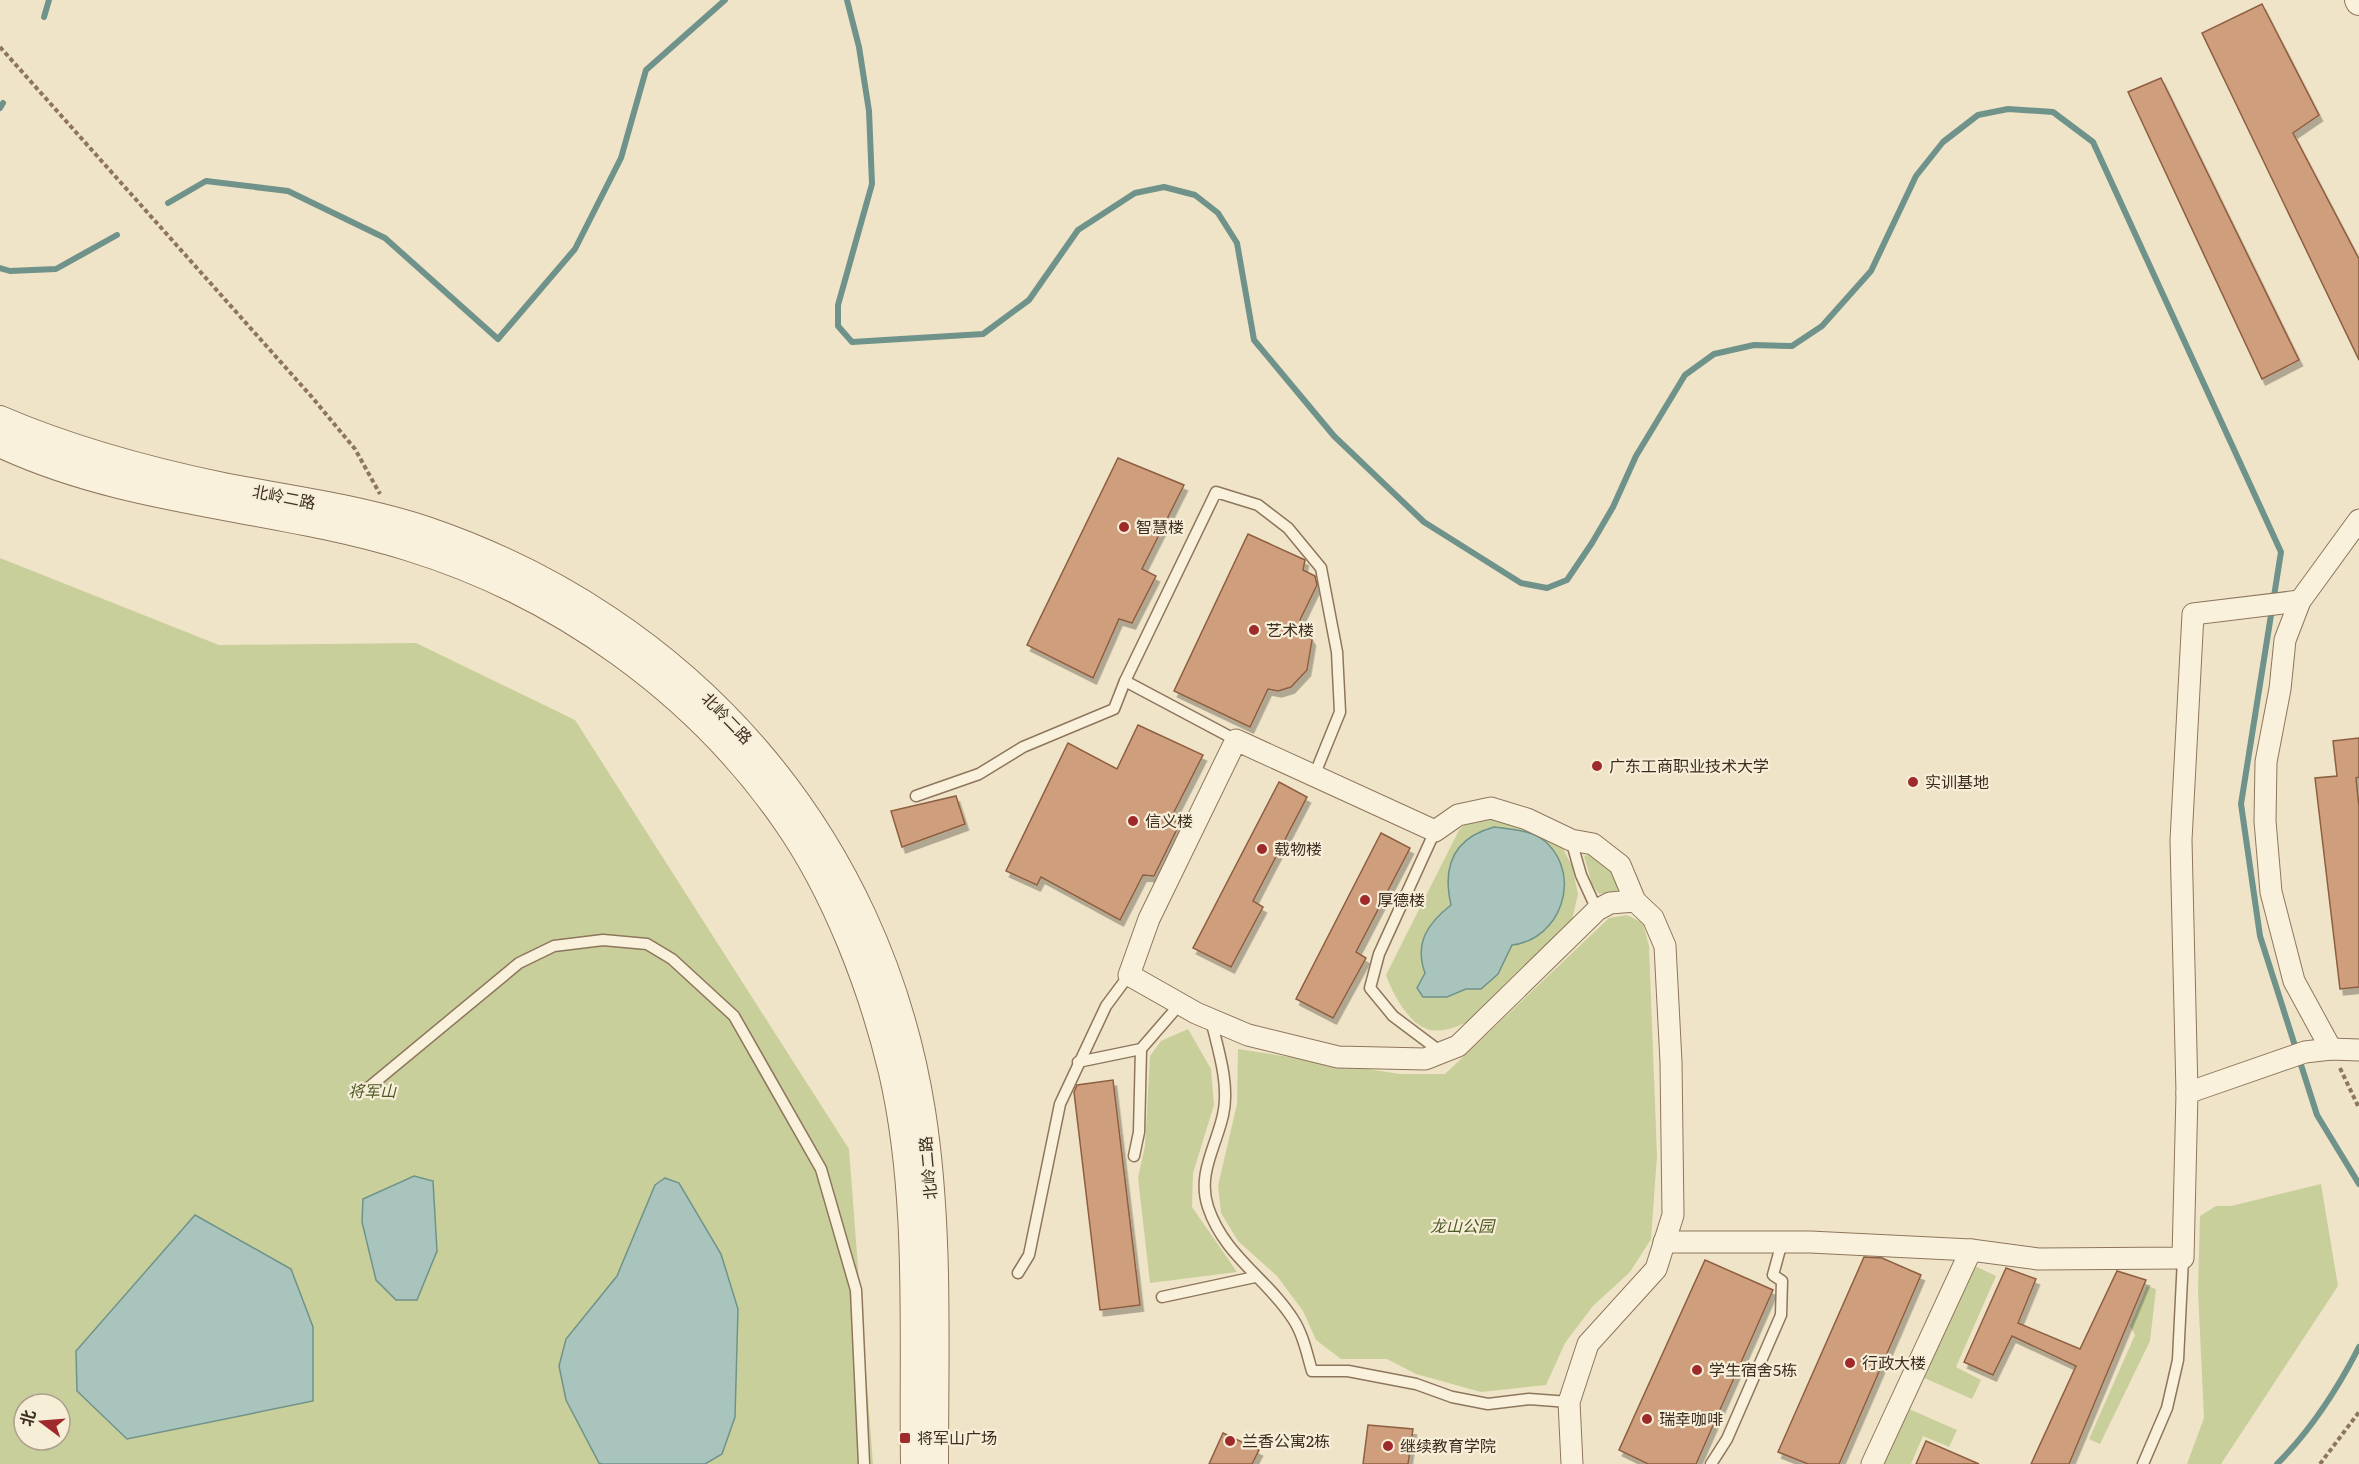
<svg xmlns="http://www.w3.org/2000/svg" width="2359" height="1464" font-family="Literata,'Noto Sans SC',serif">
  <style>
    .green { fill: #c9cf9b; fill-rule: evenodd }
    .water { fill: #a9c4bc; stroke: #6f938a; stroke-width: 1.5 }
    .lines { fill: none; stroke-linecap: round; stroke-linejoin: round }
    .stream { stroke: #6f938a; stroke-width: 6 }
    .building { fill: #cf9f7d; stroke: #8d5f41; stroke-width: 1.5; filter: url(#shadow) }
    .service-casing { stroke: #8d765c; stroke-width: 13 }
    .minor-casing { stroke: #8d765c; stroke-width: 23 }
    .tertiary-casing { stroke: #8d765c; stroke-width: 28 }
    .path { stroke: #8d765c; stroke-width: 4; stroke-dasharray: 4.5 3; stroke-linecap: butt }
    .service { stroke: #faf1dc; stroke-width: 10 }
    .minor { stroke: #faf1dc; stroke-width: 21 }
    .tertiary { stroke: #faf1dc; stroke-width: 26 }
    .poi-dot { fill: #9e2a2b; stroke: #f7eed8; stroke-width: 2 }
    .labels { text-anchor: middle; stroke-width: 4.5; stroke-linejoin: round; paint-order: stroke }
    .street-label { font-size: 16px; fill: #3d2e20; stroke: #f7eed8 }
    .poi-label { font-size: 16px; fill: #3d2e20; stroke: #f7eed8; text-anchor: start }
    .park-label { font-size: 16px; font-style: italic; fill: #4d5a26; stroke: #f7eed8 }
  </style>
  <defs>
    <filter id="shadow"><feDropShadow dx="3.5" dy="6" stdDeviation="0" flood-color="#0004"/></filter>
  </defs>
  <rect width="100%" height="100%" fill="#f0e4c8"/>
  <g class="green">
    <path d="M0 558 219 645 416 643 575 720 849 1149 873 1464H0ZM24 1404H60V1440H24Z"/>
    <path d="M1488 818 1513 821 1561 845 1572 866 1578 894 1572 920 1472 1020C1459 1026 1446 1032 1431 1030 1410 1027 1392 993 1386 975L1459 830 1469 821Z"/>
    <polygon points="1593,854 1606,865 1620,883 1618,891 1599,894 1592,884 1584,856"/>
    <polygon points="1627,915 1643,923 1649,946 1657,1156 1651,1239 1630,1272 1593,1306 1565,1343 1546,1385 1481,1392 1416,1374 1387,1359 1341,1359 1316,1340 1303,1311 1277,1276 1238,1241 1221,1213 1218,1186 1237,1104 1238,1049 1400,1074 1445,1074 1609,918"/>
    <polygon points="1188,1029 1211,1069 1214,1105 1193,1173 1192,1207 1237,1272 1150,1283 1138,1178 1145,1146 1150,1056 1161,1041"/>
    <polygon points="2321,1184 2338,1286 2221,1464 2187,1464 2204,1418 2198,1291 2200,1216 2216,1206 2231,1206"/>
    <polygon points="1975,1266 1996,1276 1956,1367 1981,1380 1972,1399 1922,1377"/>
    <polygon points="2147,1286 2156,1289 2150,1341 2100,1444 2089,1439 2135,1335 2130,1326"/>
    <polygon points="1909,1409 1957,1430 1949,1447 1923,1436 1911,1464 1884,1464"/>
  </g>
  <g class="water">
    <path d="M1494 827C1510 829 1534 830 1547 843 1582 877 1561 939 1512 945L1498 974 1481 989H1466L1447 997H1423L1417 988 1425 973C1414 943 1428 923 1451 905 1442 866 1454 838 1494 827Z"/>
    <polygon points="414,1176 433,1181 437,1251 417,1300 396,1300 376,1280 362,1222 363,1199"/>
    <polygon points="665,1178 679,1183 721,1254 738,1309 735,1417 722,1454 705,1464 603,1464 599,1463 566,1400 559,1366 566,1339 617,1276 655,1185"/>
    <polygon points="195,1215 291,1269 313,1327 313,1401 127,1439 77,1391 76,1351"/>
  </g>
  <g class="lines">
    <g class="stream">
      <polyline points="847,0 859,47 869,111 872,184 838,305 838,326 852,342 983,334 1029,300 1078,230 1135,193 1164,187 1195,195 1218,213 1237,243 1254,340 1334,436 1424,522 1521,583 1547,588 1567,580 1592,543 1613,507 1636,456 1685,375 1714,354 1754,345 1792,346 1822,326 1871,271 1916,176 1943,142 1978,115 2008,109 2053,112 2093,142 2281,552 2241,804 2260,936 2317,1115 2359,1184"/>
      <polyline points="44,17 49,0"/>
      <polyline points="0,108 3,103"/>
      <polyline points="168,203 206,181 288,191 385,238 498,339 575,249 621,158 646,70 725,0"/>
      <polyline points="0,268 10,271 56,269 117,235"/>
      <path d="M2277 1464C2310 1431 2338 1388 2359 1347"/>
    </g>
  </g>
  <g class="building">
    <polygon points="2262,4 2319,115 2293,133 2359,259 2359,360 2202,33"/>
    <polygon points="2161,78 2299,360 2262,379 2128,92"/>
    <polygon points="1118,458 1184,485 1142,569 1156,576 1132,623 1119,619 1093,678 1027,645"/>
    <polygon points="1248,534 1305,560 1303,570 1315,576 1317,585 1300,620 1312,640 1307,670 1291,687 1278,691 1268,689 1250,727 1174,691"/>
    <polygon points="1138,725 1203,755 1170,820 1180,823 1154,876 1143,875 1120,920 1041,877 1037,885 1006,871 1068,743 1117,769"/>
    <polygon points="2359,738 2359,777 2356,778 2359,807 2359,987 2340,989 2315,778 2337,776 2333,741"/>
    <polygon points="1279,782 1307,797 1253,901 1263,907 1231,967 1193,948"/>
    <polygon points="956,796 965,824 902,847 891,811"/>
    <polygon points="1381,833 1410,848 1356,952 1366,958 1333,1018 1296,999"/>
    <polygon points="1113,1080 1140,1305 1100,1310 1074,1092 1077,1085"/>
    <polygon points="1864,1257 1882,1258 1921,1275 1839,1464 1808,1464 1778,1452"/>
    <polygon points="1705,1260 1773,1290 1696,1464 1648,1464 1619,1450"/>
    <polygon points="2006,1268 2036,1279 2018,1323 2080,1349 2117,1271 2146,1280 2069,1464 2031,1464 2076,1366 2012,1336 1993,1375 1964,1362"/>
    <polygon points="1368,1425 1413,1429 1408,1464 1363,1464"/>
    <polygon points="1223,1433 1259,1450 1252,1464 1209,1464"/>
    <polygon points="1926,1441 1979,1464 1916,1464"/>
  </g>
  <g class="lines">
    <g class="service-casing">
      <g id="service">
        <polyline points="1236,740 1125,681 1216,492 1258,505 1288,528 1321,568 1337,652 1340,712 1314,776"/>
        <polyline points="916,796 979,774 1023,747 1114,709 1125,681"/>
        <polyline points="1435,831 1379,954 1370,988 1393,1016 1441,1052"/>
        <polyline points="1571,840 1581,875 1597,910"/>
        <path d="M1211 1020C1218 1049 1230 1085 1223 1115 1216 1147 1197 1174 1208 1207 1224 1256 1268 1279 1293 1319 1303 1334 1307 1354 1312 1371H1348L1416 1384 1452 1397 1488 1404 1529 1399 1569 1402"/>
        <polyline points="1078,1062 1141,1049 1180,1004"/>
        <polyline points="368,1088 519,963 554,946 603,940 647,944 672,959 734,1016 821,1169 856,1290 864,1464"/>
        <polyline points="1134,1156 1139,1132 1141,1049"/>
        <polyline points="1018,1273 1029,1255 1060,1104 1106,1006 1129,975"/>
        <polyline points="1162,1297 1255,1277"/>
        <polyline points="1711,1464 1727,1439 1781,1315 1782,1281 1773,1275 1782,1242"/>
        <polyline points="2143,1464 2167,1408 2178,1360 2183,1258"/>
      </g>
    </g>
    <g class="minor-casing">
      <g id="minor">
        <polyline points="2331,1049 2294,981 2271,892 2265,821 2266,762 2280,689 2285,640 2300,601 2359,520"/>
        <polyline points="2187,1093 2305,1052 2331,1049 2359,1050"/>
        <polyline points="1664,1242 1810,1242 1971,1250"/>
        <polyline points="1572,1464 1569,1402 1588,1344 1656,1269 1673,1215 1671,1062 1665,946 1653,918 1635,901 1620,865 1593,844 1571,840 1527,819 1491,808 1458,815 1435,831 1236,740 1149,919 1129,975 1196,1013 1248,1035 1338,1057 1425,1059 1458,1046 1597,910 1610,903 1635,901"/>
        <polyline points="1872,1464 1971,1250 2038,1259 2183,1258 2187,1093 2181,840 2193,614 2300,601"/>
      </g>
    </g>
    <g class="tertiary-casing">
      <g id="tertiary">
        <polyline points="2358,0 2359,2"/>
        <path d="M0 419C72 450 146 470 223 486 291 499 361 508 427 530 690 620 878 834 922 1111 940 1225 935 1348 935 1464"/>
        <path d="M0 444C130 505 275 506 410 548 559 594 696 692 785 820 835 891 872 988 892 1072 921 1197 912 1336 914 1464"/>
      </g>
    </g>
    <g class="path">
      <polyline points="0,47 311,396 355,449 380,494"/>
      <polyline points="2340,1068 2359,1108"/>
      <polyline points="2320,1464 2359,1412"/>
    </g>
    <use href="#service" class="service"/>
    <use href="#minor" class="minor"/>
    <use href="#tertiary" class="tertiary"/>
  </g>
  <g class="poi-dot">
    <circle cx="1124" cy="527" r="6"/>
    <circle cx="1254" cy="630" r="6"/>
    <circle cx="1597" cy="766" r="6"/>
    <circle cx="1913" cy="782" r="6"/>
    <circle cx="1133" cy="821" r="6"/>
    <circle cx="1262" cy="849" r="6"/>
    <circle cx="1365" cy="900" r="6"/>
    <circle cx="1850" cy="1363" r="6"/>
    <circle cx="1697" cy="1370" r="6"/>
    <circle cx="1647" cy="1419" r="6"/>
    <rect x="899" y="1432" width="12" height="12" rx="3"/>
    <circle cx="1230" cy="1441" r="6"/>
    <circle cx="1388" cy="1446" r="6"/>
  </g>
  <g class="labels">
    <g class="street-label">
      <text transform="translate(284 497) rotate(11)" y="6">北岭二路</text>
      <text transform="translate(727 718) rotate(46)" y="6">北岭二路</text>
      <text transform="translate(928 1168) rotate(-95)" y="6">北岭二路</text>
    </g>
    <g class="poi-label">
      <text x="1136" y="533">智慧楼</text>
      <text x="1266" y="636">艺术楼</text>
      <text x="1609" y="772">广东工商职业技术大学</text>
      <text x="1925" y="788">实训基地</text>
      <text x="1145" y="827">信义楼</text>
      <text x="1274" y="855">载物楼</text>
      <text x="1377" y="906">厚德楼</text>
      <text x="1862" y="1369">行政大楼</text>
      <text x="1709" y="1376">学生宿舍5栋</text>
      <text x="1659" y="1425">瑞幸咖啡</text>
      <text x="917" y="1444">将军山广场</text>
      <text x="1242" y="1447">兰香公寓2栋</text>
      <text x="1400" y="1452">继续教育学院</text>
    </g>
    <g class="park-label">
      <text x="372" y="1097">将军山</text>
      <text x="1462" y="1232">龙山公园</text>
    </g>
  </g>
  <g transform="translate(42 1422) rotate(286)"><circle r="28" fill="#f7eed8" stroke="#ada18e" stroke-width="1.5"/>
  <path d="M0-4.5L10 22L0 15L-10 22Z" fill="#9e2a2b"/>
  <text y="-9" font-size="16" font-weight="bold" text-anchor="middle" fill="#3d2e20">北</text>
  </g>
</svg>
